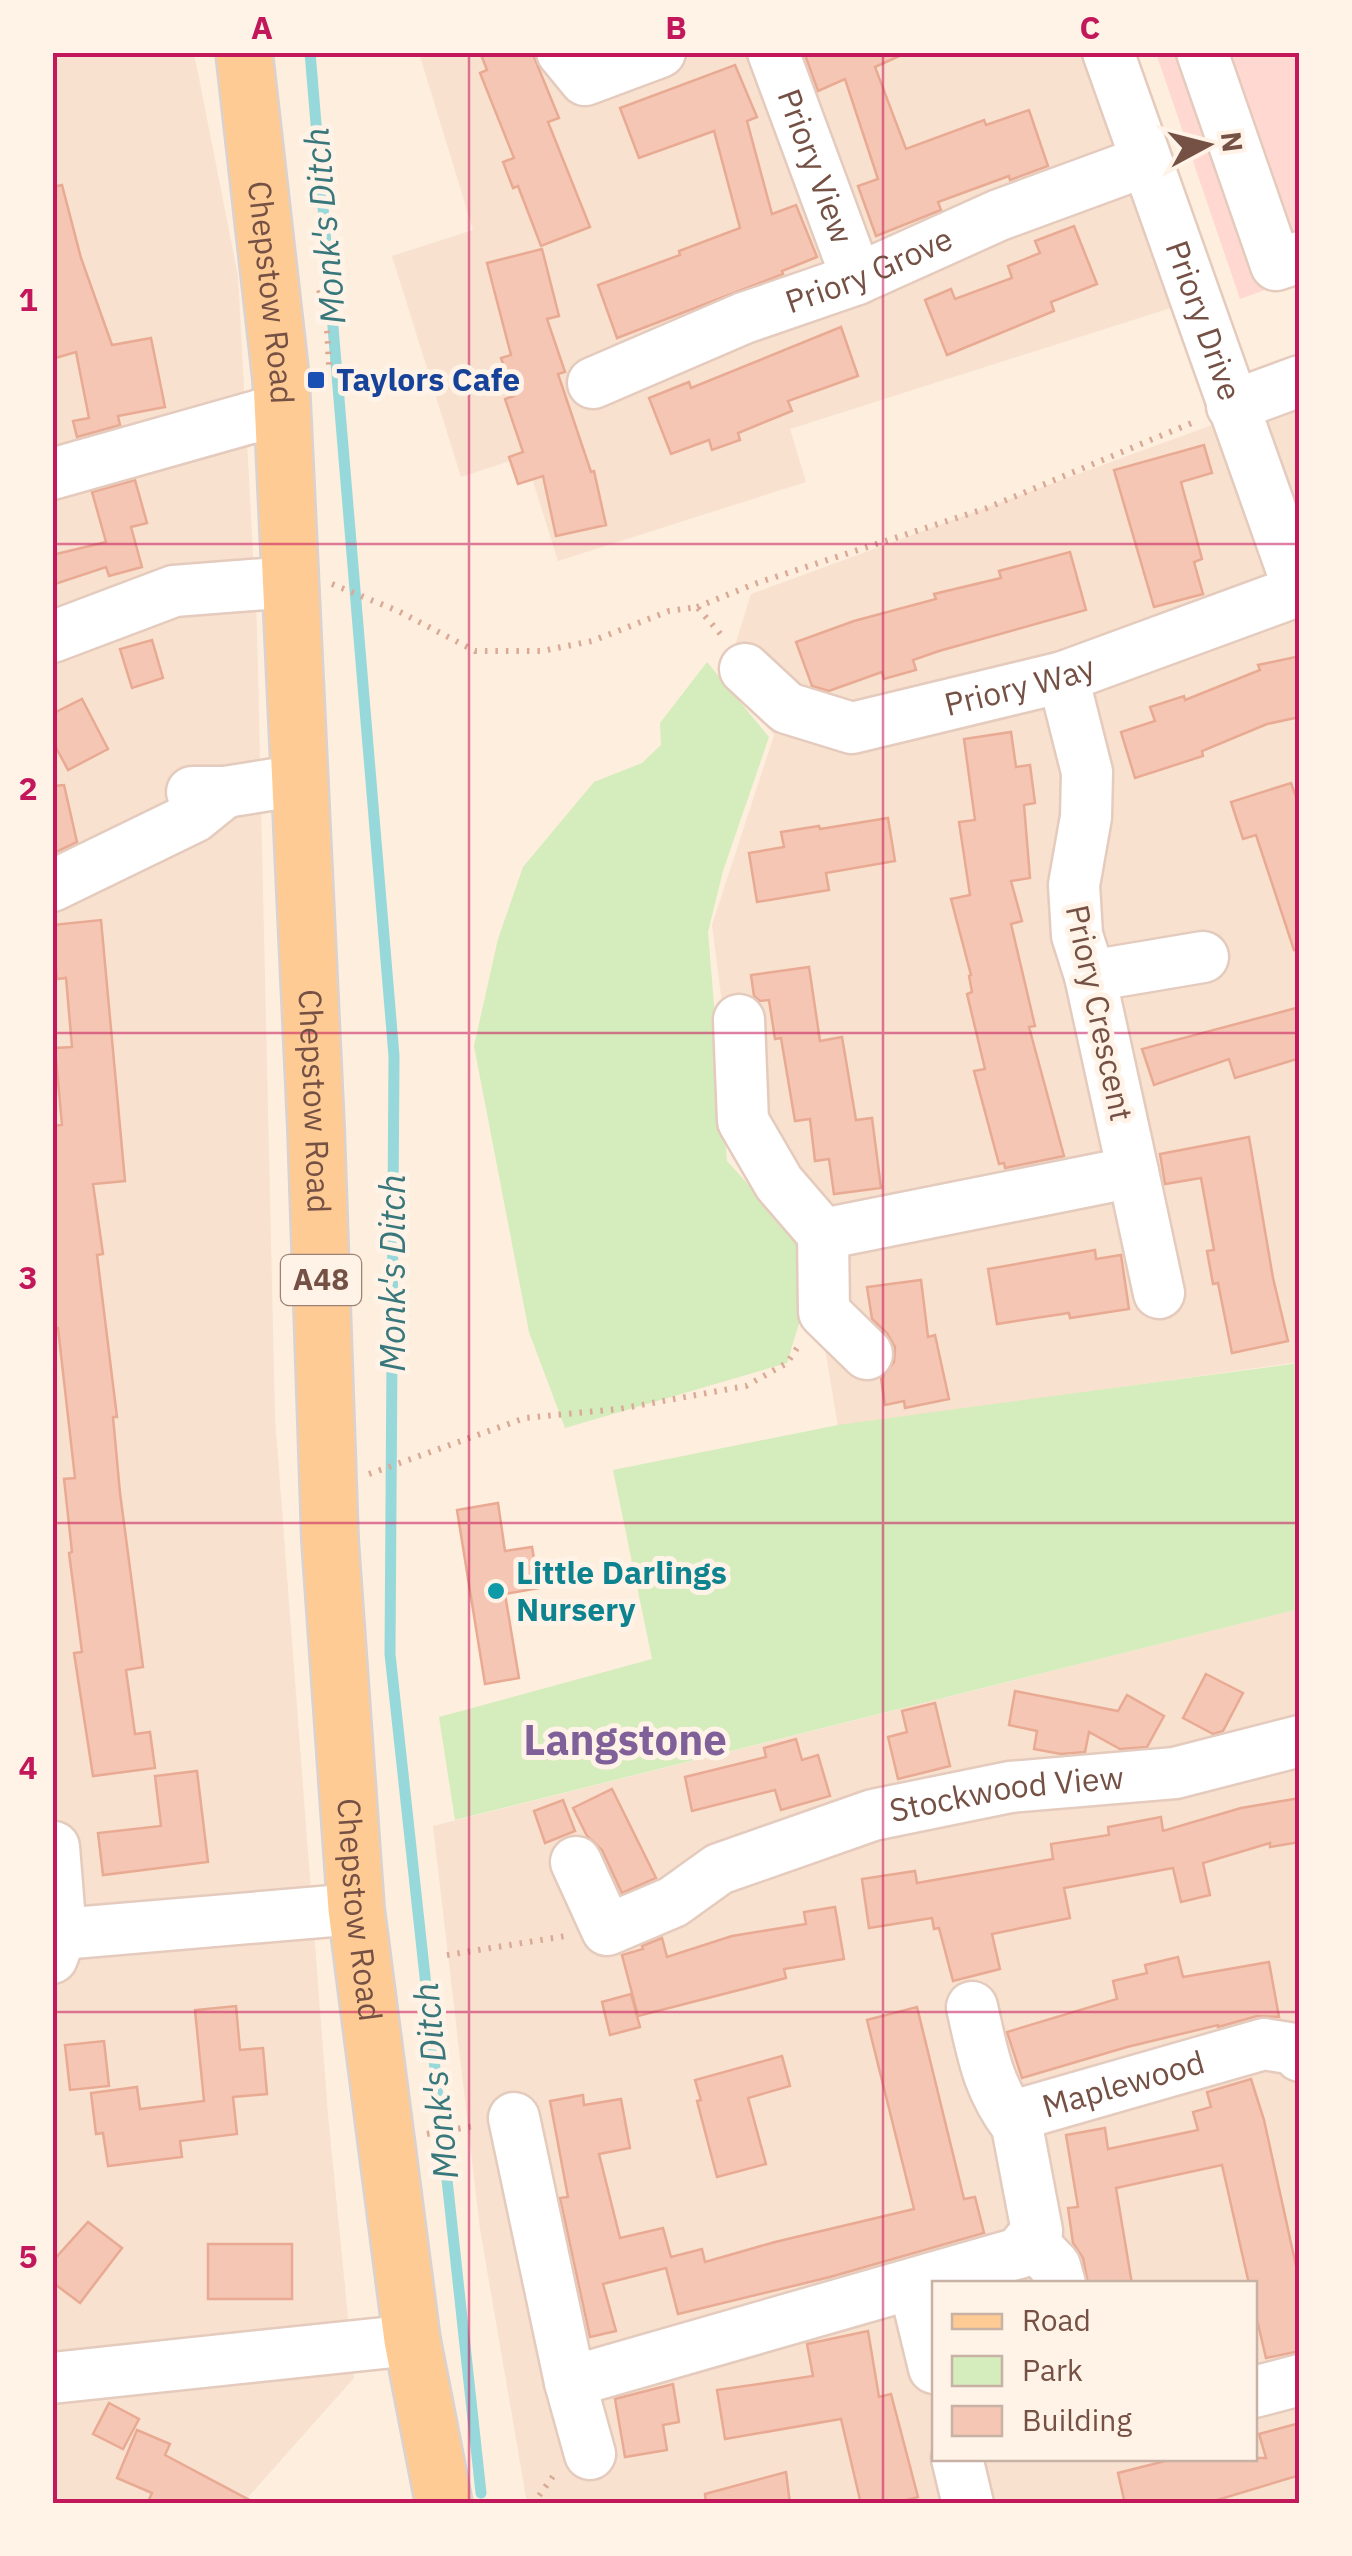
<svg xmlns="http://www.w3.org/2000/svg" width="1352" height="2556" font-family="'IBM Plex Sans',sans-serif">
  <style>
    .residential { fill: #f8e1cf; fill-rule: evenodd }
    .commercial { fill: #ffd9d1 }
    .green { fill: #d5ecbc }
    .lines { fill: none; stroke-linecap: round; stroke-linejoin: round }
    .stream { stroke: #97d8db; stroke-width: 11 }
    .building { fill: #f5c6b4; stroke: #e9aa93; stroke-width: 2.5 }
    .minor-casing { stroke: #e4cbbd; stroke-width: 55 }
    .major-casing { stroke: #dbd2cf; stroke-width: 60 }
    .path { stroke: #d9aa97; stroke-width: 6; stroke-dasharray: 2.5 8; stroke-linecap: butt }
    .minor { stroke: #fff; stroke-width: 50 }
    .major { stroke: #ffcb94; stroke-width: 55 }
    .grid { fill: none; stroke: #c2185b; stroke-width: 2.5; stroke-opacity: 0.55 }
    .transit-dot { fill: #1a4fb4; stroke: #fff2e6; stroke-width: 4 }
    .culture-dot { fill: #0f9aa8; stroke: #fff2e6; stroke-width: 4 }
    .labels { text-anchor: middle; stroke-width: 10; stroke-linejoin: round; paint-order: stroke }
    .shield { fill: #fff2e6; stroke: #9e8175; stroke-width: 2.5 }
    .shield-label { font-size: 30px; font-weight: bold; fill: #755145 }
    .street-label { font-size: 32px; fill: #755145; stroke: #fff2e6 }
    .transit-label { font-size: 32px; font-weight: bold; fill: #164399; stroke: #fff2e6; text-anchor: start }
    .culture-label { font-size: 32px; font-weight: bold; fill: #0d838f; stroke: #fff2e6; text-anchor: start }
    .water-label { font-size: 35px; font-style: italic; fill: #38787c; stroke: #fff2e6 }
    .district-label { font-size: 42px; font-weight: bold; fill: #7f6099; stroke: #fff2e6 }
    .neatline { fill: none; stroke: #c2185b; stroke-width: 4 }
    .grid-label { font-size: 32px; text-anchor: middle; font-weight: bold; fill: #c2185b }
  </style>
  <rect width="100%" height="100%" fill="#feeede"/>
  <g class="residential">
    <polygon points="52,53 194,53 238,276 257,628 275,1418 328,2115 354,2378 243,2503 53,2503"/>
    <polygon points="419,53 1082,53 1174,307 790,429 806,482 558,561 525,456 461,477 392,256 473,230"/>
    <polygon points="1299,393 1299,1362 838,1427 806,1234 741,1152 712,925 774,735 727,671 751,594"/>
    <path d="M1299 1609V2503H527L480 2229 433 1826ZM934 2284H1254V2458H934Z"/>
  </g>
  <polygon class="commercial" points="1156,53 1299,53 1299,278 1240,299"/>
  <g class="green">
    <polygon points="707,662 769,737 723,871 708,932 727,1161 810,1252 807,1297 787,1363 565,1428 529,1332 474,1046 498,939 523,867 594,782 642,763 661,745 660,723"/>
    <polygon points="1299,1363 1299,1609 455,1820 439,1717 652,1659 613,1470 838,1425"/>
  </g>
  <g class="lines">
    <polyline class="stream" points="310,52 394,1056 390,1654 481,2493"/>
  </g>
  <g class="building">
    <polygon points="480,52 532,52 559,118 548,122 590,227 541,246 518,186 513,188 503,162 514,158 480,73 487,70"/>
    <polygon points="804,52 908,52 875,67 906,149 984,120 986,125 1029,110 1048,166 1010,180 1009,176 938,202 941,210 876,236 858,186 878,179 845,79 818,91"/>
    <polygon points="735,65 757,117 747,121 772,214 796,205 817,257 782,271 783,274 617,338 598,285 680,255 679,251 740,228 714,131 639,158 620,108"/>
    <polygon points="62,185 81,258 112,345 151,338 165,407 118,416 120,425 77,437 73,421 89,418 76,352 52,359 52,187"/>
    <polygon points="1074,226 1097,284 1051,302 1054,311 947,355 925,300 951,289 955,299 1012,278 1008,266 1040,253 1035,241"/>
    <polygon points="542,249 559,316 547,319 565,372 558,374 591,472 594,471 606,525 556,536 543,476 518,484 509,457 523,452 505,399 514,396 501,358 511,355 487,263"/>
    <polygon points="841,327 858,376 788,401 792,411 738,433 740,440 712,450 709,440 671,454 649,398 689,382 691,388"/>
    <polygon points="1204,445 1212,473 1181,482 1202,559 1194,562 1203,594 1154,607 1114,470"/>
    <polygon points="135,480 147,523 131,527 142,567 109,576 106,567 52,585 52,555 106,542 92,492"/>
    <polygon points="1070,552 1086,610 939,651 913,660 916,670 884,679 882,672 829,691 812,686 796,642 854,621 936,599 934,594 1001,578 999,571"/>
    <polygon points="152,640 163,678 132,688 120,649"/>
    <polygon points="1300,656 1300,717 1267,724 1202,751 1203,756 1135,778 1121,732 1155,721 1150,707 1184,696 1185,700 1260,670 1258,665"/>
    <polygon points="82,699 108,749 68,770 52,740 52,714"/>
    <polygon points="1011,732 1016,767 1030,765 1035,803 1024,805 1030,878 1011,881 1022,921 1011,924 1035,1026 1029,1027 1064,1156 1005,1168 1004,1163 999,1164 974,1071 985,1069 967,994 972,992 969,976 971,975 951,899 970,895 959,822 975,820 964,739"/>
    <polygon points="1291,783 1300,808 1300,949 1294,950 1256,835 1243,839 1231,802"/>
    <polygon points="64,785 77,842 52,854 52,786"/>
    <polygon points="888,818 895,861 826,873 829,890 757,902 749,853 784,847 781,832 819,826 820,829"/>
    <polygon points="101,920 125,1181 93,1184 103,1254 97,1255 117,1417 113,1417 120,1493 143,1667 126,1670 135,1734 150,1732 155,1768 93,1776 74,1653 82,1652 69,1553 72,1552 64,1479 75,1478 58,1328 52,1329 52,1126 62,1125 55,1048 72,1047 66,978 57,979 52,925"/>
    <polygon points="809,967 820,1041 842,1037 856,1120 872,1118 881,1188 834,1194 829,1159 815,1161 810,1119 795,1121 781,1038 775,1039 769,1000 760,1001 754,996 751,975"/>
    <polygon points="1300,1007 1300,1058 1235,1078 1229,1059 1154,1085 1142,1049"/>
    <polygon points="1249,1137 1273,1278 1288,1341 1232,1353 1218,1283 1213,1284 1207,1251 1214,1250 1201,1178 1165,1184 1160,1154"/>
    <polygon points="1095,1250 1096,1259 1121,1255 1129,1309 1070,1318 1069,1313 997,1324 988,1269"/>
    <polygon points="921,1280 928,1337 935,1335 949,1399 905,1408 904,1401 885,1405 881,1378 894,1362 895,1347 887,1333 872,1319 867,1287"/>
    <polygon points="498,1503 505,1551 532,1547 539,1588 505,1594 519,1678 485,1684 457,1510"/>
    <polygon points="1206,1674 1243,1693 1223,1731 1213,1734 1183,1718"/>
    <polygon points="1015,1691 1118,1711 1127,1695 1164,1716 1147,1747 1120,1749 1089,1732 1085,1752 1061,1754 1034,1749 1037,1731 1009,1725"/>
    <polygon points="935,1703 950,1766 898,1779 888,1737 907,1732 902,1711"/>
    <polygon points="796,1739 802,1760 818,1755 830,1796 781,1810 775,1790 692,1811 685,1777 766,1757 764,1748"/>
    <polygon points="197,1771 208,1862 103,1875 98,1833 161,1826 155,1776"/>
    <polygon points="612,1789 656,1878 622,1893 602,1850 587,1836 573,1808"/>
    <polygon points="1300,1798 1300,1842 1270,1847 1270,1843 1203,1863 1210,1895 1181,1902 1173,1868 1064,1888 1070,1918 992,1934 1000,1969 953,1981 939,1928 934,1929 932,1918 869,1928 862,1879 915,1871 917,1883 1053,1859 1051,1844 1109,1835 1108,1827 1161,1817 1163,1831 1241,1808"/>
    <polygon points="563,1800 575,1831 545,1843 534,1811"/>
    <polygon points="835,1907 844,1959 784,1969 786,1978 638,2016 622,1955 643,1949 642,1946 662,1938 667,1957 732,1936 806,1924 804,1912"/>
    <polygon points="1178,1957 1183,1977 1269,1962 1279,2017 1257,2016 1218,2027 1218,2025 1127,2047 1022,2078 1007,2032 1117,1999 1113,1981 1147,1973 1145,1965"/>
    <polygon points="631,1994 640,2027 610,2035 602,2002"/>
    <polygon points="236,2006 240,2050 263,2048 267,2094 233,2097 237,2134 180,2141 182,2157 108,2166 103,2133 96,2134 91,2093 137,2087 140,2109 204,2101 195,2010"/>
    <polygon points="917,2007 964,2199 975,2197 984,2233 830,2277 678,2314 666,2268 603,2284 616,2331 590,2337 560,2198 568,2197 550,2101 583,2095 584,2105 621,2099 630,2148 599,2154 620,2238 663,2228 671,2257 702,2249 705,2262 775,2242 914,2209 867,2020"/>
    <polygon points="104,2041 109,2086 70,2090 65,2045"/>
    <polygon points="782,2056 790,2086 748,2098 766,2164 717,2177 697,2101 701,2100 695,2080"/>
    <polygon points="1251,2079 1264,2120 1300,2284 1300,2351 1266,2358 1254,2307 1254,2284 1249,2284 1222,2165 1116,2188 1132,2284 1088,2284 1083,2258 1073,2243 1068,2208 1078,2207 1066,2135 1105,2128 1108,2149 1198,2130 1193,2112 1211,2107 1207,2092"/>
    <polygon points="88,2222 122,2248 80,2303 52,2282 52,2262"/>
    <rect x="208" y="2244" width="84" height="55"/>
    <polygon points="868,2331 879,2397 891,2394 918,2497 891,2504 861,2504 841,2419 725,2439 717,2390 813,2376 807,2344"/>
    <polygon points="673,2384 679,2422 663,2425 667,2450 625,2457 615,2399"/>
    <polygon points="109,2403 139,2419 123,2449 93,2434"/>
    <polygon points="1300,2423 1300,2475 1204,2504 1125,2504 1118,2473 1177,2458 1266,2458 1259,2434"/>
    <polygon points="137,2430 170,2444 165,2455 257,2504 147,2504 152,2493 117,2478"/>
    <polygon points="786,2472 790,2504 706,2504 705,2494"/>
  </g>
  <g class="lines">
    <g class="minor-casing">
      <g id="minor">
        <polyline points="562,52 585,80 660,52"/>
        <path id="s1" d="M773 52 857 279"/>
        <path id="s2" d="M1108 52 1299 590"/>
        <polyline points="1202,52 1276,265 1300,257"/>
        <path id="s3" d="M593 383 744 318 857 279 999 215 1146 161"/>
        <polyline points="1232,406 1300,381"/>
        <polyline points="52,474 282,409"/>
        <polyline points="52,637 174,591 291,582"/>
        <path id="s4" d="M745 669 787 708 852 728 1063 677 1300 590"/>
        <polyline points="192,792 225,792 301,780"/>
        <polyline points="52,886 194,817 225,792"/>
        <polyline points="1090,976 1203,957"/>
        <polyline points="739,1020 743,1121 779,1183 823,1234 824,1312 867,1354"/>
        <polyline points="1133,1172 1159,1293"/>
        <polyline points="823,1234 1133,1172 1090,976 1077,935 1074,885 1086,817 1087,772 1063,677"/>
        <path id="s5" d="M576 1862 607 1930 673 1902 719 1869 873 1815 1010 1787 1175 1773 1300 1741"/>
        <polyline points="61,1934 356,1909"/>
        <polyline points="52,1958 61,1934 54,1847"/>
        <path d="M972 2007C983 2055 987 2086 1017 2126"/>
        <polyline points="514,2118 570,2382 590,2454"/>
        <polyline points="1031,2241 1055,2266 1060,2284"/>
        <polyline points="914,2285 934,2368"/>
        <polyline points="52,2378 412,2340"/>
        <path id="s6" d="M570 2382 1019 2253 1037 2231 1017 2126 1027 2112 1264 2044 1294 2049 1300 2056"/>
        <polyline points="1254,2392 1300,2380"/>
        <polyline points="957,2458 968,2504"/>
      </g>
    </g>
    <g class="major-casing">
      <g id="major">
        <path id="s7" d="M244 52 281 379 316 1128 330 1540 356 1909 412 2340 444 2504"/>
      </g>
    </g>
    <g class="path">
      <polyline points="319,290 326,309 329,366"/>
      <polyline points="332,584 398,611 475,651 542,651 592,641 669,611 697,607 724,638"/>
      <polyline points="697,607 757,583 987,508 1194,422"/>
      <polyline points="369,1474 525,1418 619,1409 746,1386 787,1363 799,1345"/>
      <polyline points="447,1955 566,1936"/>
      <polyline points="427,2134 474,2126"/>
      <polyline points="533,2504 556,2472"/>
    </g>
    <use href="#minor" class="minor"/>
    <use href="#major" class="major"/>
  </g>
  <path class="grid" d="M469 52V2504M883 52V2504M52 544H1300M52 1033H1300M52 1523H1300M52 2012H1300"/>
  <rect class="transit-dot" x="306" y="370" width="20" height="20" rx="5"/>
  <circle class="culture-dot" cx="496" cy="1591" r="10"/>
  <g class="labels">
    <rect class="shield" x="281" y="1255" width="80" height="50" rx="8"/>
    <g class="shield-label">
      <text x="321" y="1290">A48</text>
    </g>
    <g class="street-label">
      <text dy="11" stroke="none"><textPath href="#s1" startOffset="122">Priory View</textPath></text>
      <text dy="11" stroke="none"><textPath href="#s3" startOffset="298">Priory Grove</textPath></text>
      <text dy="11" stroke="none"><textPath href="#s7" startOffset="242">Chepstow Road</textPath></text>
      <text dy="11" stroke="none"><textPath href="#s2" startOffset="285">Priory Drive</textPath></text>
      <text dy="11" stroke="none"><textPath href="#s4" startOffset="298">Priory Way</textPath></text>
      <text transform="translate(1099 1013) rotate(78)" y="11">Priory Crescent</text>
      <text dy="11" stroke="none"><textPath href="#s7" startOffset="1052">Chepstow Road</textPath></text>
      <text dy="11" stroke="none"><textPath href="#s5" startOffset="502">Stockwood View</textPath></text>
      <text dy="11" stroke="none"><textPath href="#s7" startOffset="1862">Chepstow Road</textPath></text>
      <text dy="11" stroke="none"><textPath href="#s6" startOffset="720">Maplewood</textPath></text>
    </g>
    <g class="transit-label">
      <text x="336" y="391">Taylors Cafe</text>
    </g>
    <g class="culture-label">
      <text x="516" y="1584">Little Darlings<tspan x="516" dy="37">Nursery</tspan></text>
    </g>
    <g class="water-label">
      <text transform="translate(325 226) rotate(-95)" y="12">Monk's Ditch</text>
      <text transform="translate(393 1273) rotate(-90)" y="12">Monk's Ditch</text>
      <text transform="translate(436 2081) rotate(-96)" y="12">Monk's Ditch</text>
    </g>
    <g class="district-label">
      <text x="625" y="1755">Langstone</text>
    </g>
  </g>
  <rect width="1352" height="2556" fill="none" stroke="#fff2e6" stroke-width="110"/>
  <rect x="932" y="2281" width="325" height="180" fill="#fff2e6" stroke="#c8b2a6" stroke-width="2.5"/>
  <rect x="952" y="2314" width="50" height="15" fill="#ffcb94" stroke="#c8b2a6" stroke-width="2.5"/>
  <text x="1022" y="2331" font-size="30" fill="#755145">Road</text>
  <rect x="952" y="2356" width="50" height="30" fill="#d5ecbc" stroke="#c8b2a6" stroke-width="2.5"/>
  <text x="1022" y="2381" font-size="30" fill="#755145">Park</text>
  <rect x="952" y="2406" width="50" height="30" fill="#f5c6b4" stroke="#c8b2a6" stroke-width="2.5"/>
  <text x="1022" y="2431" font-size="30" fill="#755145">Building</text>
  <g transform="translate(1207 145) rotate(83)" stroke="#fff2e6" stroke-width="8" paint-order="stroke">
  <path d="M0-8L18 38L0 25L-18 38Z" fill="#755145"/>
  <text y="-15" font-size="28" font-weight="bold" text-anchor="middle" fill="#755145">N</text>
  </g>
  <rect x="55" y="55" width="1242" height="2446" class="neatline"/>
  <g class="grid-label">
    <text x="262" y="39">A</text>
    <text x="676" y="39">B</text>
    <text x="1090" y="39">C</text>
    <text x="28" y="311">1</text>
    <text x="28" y="800">2</text>
    <text x="28" y="1289">3</text>
    <text x="28" y="1779">4</text>
    <text x="28" y="2268">5</text>
  </g>
</svg>
